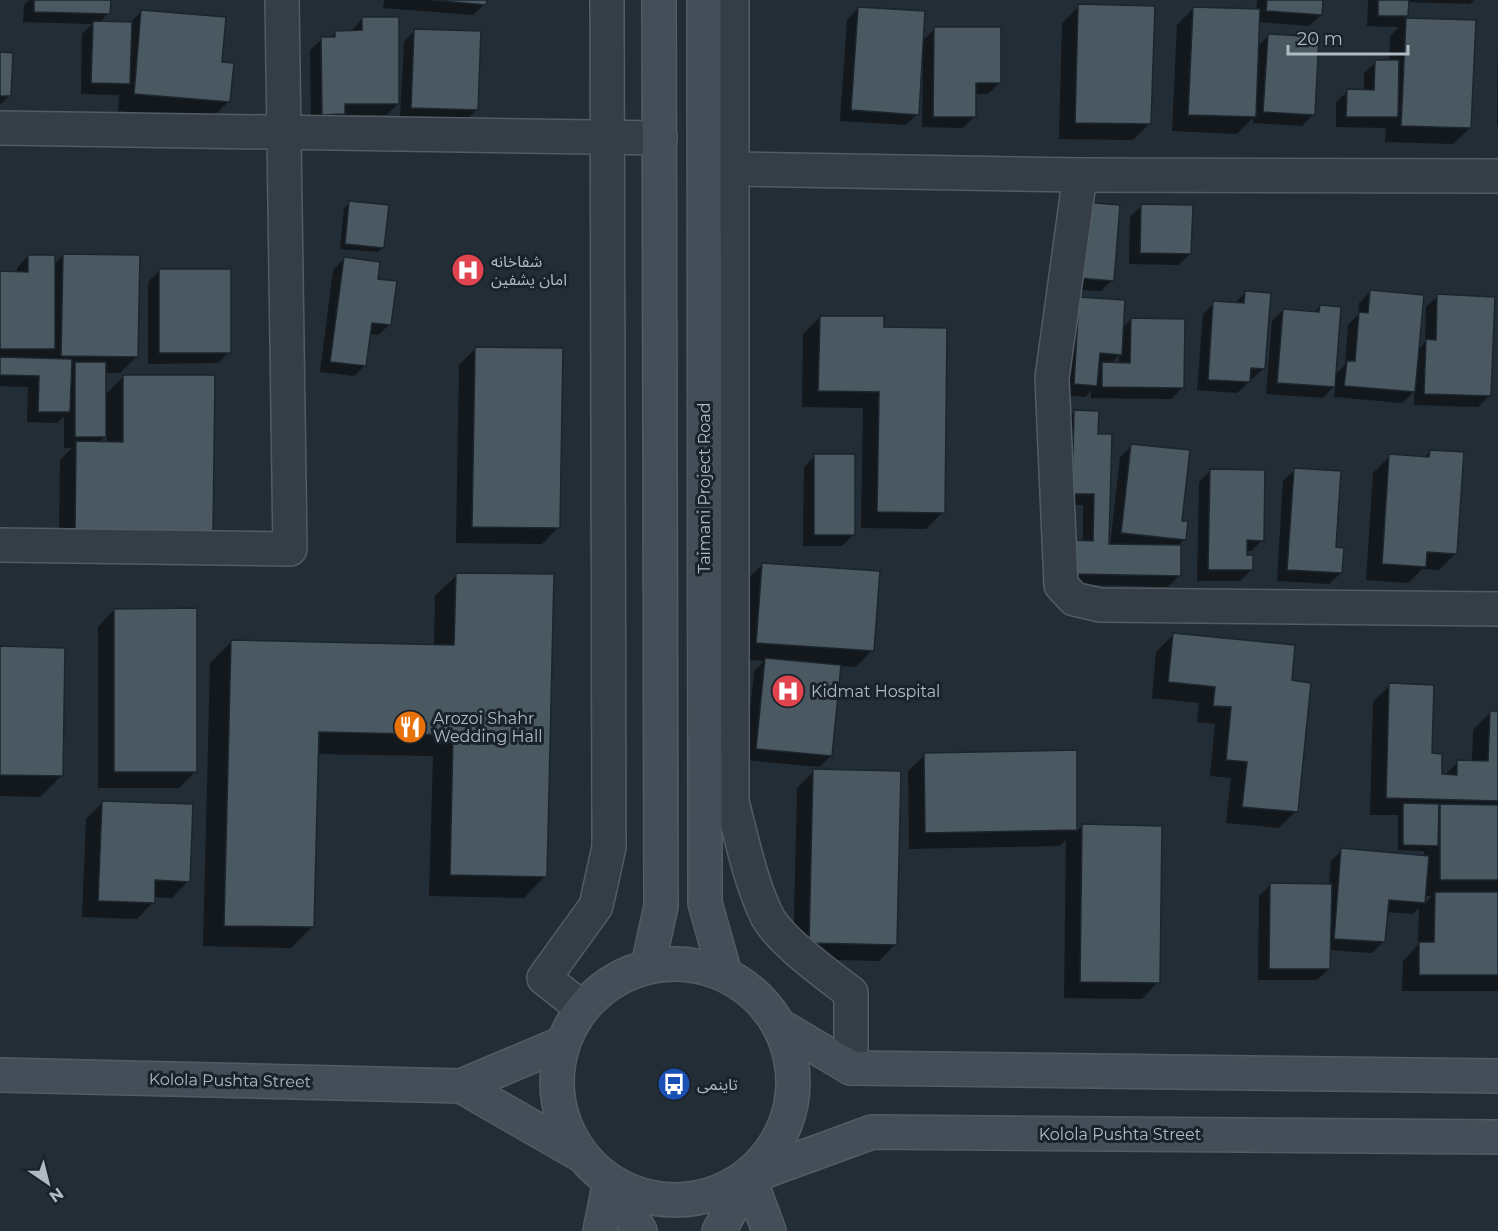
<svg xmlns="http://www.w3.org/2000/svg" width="1498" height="1231" font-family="Montserrat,'Noto Sans Arabic',sans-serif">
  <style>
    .shadow { fill: #0007; fill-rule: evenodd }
    .building { fill: #4a5861; stroke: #1c252d; stroke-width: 1.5 }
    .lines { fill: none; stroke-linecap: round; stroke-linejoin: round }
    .street-casing { stroke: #525c64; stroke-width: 36 }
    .secondary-casing { stroke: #525c64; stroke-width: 36 }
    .street { stroke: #353e46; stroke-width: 33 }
    .secondary { stroke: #434e59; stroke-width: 33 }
    .labels { text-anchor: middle; stroke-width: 6; stroke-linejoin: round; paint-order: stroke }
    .poi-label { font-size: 16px; fill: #afbac3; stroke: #1a232b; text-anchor: start }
    .street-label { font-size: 16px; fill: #afbac3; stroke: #1a232b }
  </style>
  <rect width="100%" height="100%" fill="#222d36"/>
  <g class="shadow">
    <polygon points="29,0 109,0 109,13 99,22 130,23 141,12 220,63 229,101 212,118 118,111 119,93 117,95 81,94 82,34 92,24 23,22 24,5"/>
    <polygon points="384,0 485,0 485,4 473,15 383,8"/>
    <polygon points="1257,0 1322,0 1321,15 1309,26 1258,22 1257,47 1268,36 1313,114 1302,126 1253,123 1253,118 1237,134 1172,131 1177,25 1194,8 1256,11"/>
    <polygon points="1356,0 1474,0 1470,4 1407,2 1407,16 1403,19 1474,22 1470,128 1453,144 1385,142 1386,128 1336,127 1336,102 1348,91 1364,91 1364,73 1376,62 1389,62 1390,36 1399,27 1367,26 1368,0"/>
    <polygon points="1079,6 1150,123 1133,140 1059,139 1062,23"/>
    <polygon points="858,8 922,41 935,29 999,83 988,94 975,94 975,116 963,128 922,127 923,66 920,66 917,114 906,125 840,121 847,20"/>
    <polygon points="362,19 398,103 387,115 342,115 332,125 311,126 310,50 322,39 330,38 336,32 351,32"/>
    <polygon points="415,30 476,110 465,121 400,119 404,42"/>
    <polygon points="1498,42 1498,126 1497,126"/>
    <polygon points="0,54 10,95 0,105"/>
    <polygon points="350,203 383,247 378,252 340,249 344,208"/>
    <polygon points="1141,206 1190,254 1178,265 1129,264 1130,217"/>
    <polygon points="1118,207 1112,280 1101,291 1067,289"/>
    <path d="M63 255 137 356 120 373H104V396L124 376 213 377 59 550 60 460 72 448H64V416L57 423 27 422 28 387 0 386V273H17V268L28 256 54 265ZM107 434V443H98Z"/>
    <polygon points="344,259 376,280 390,324 378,335 369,334 365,365 354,376 320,372 333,270"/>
    <polygon points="159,271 229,352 218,363 148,364 148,282"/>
    <polygon points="1371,291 1418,350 1425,342 1426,307 1438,296 1489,396 1478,407 1414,405 1414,391 1403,403 1334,397 1335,385 1323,398 1266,394 1272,321 1283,310 1314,313 1320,306 1335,375 1345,365 1348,325 1358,315 1359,303"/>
    <polygon points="1245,293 1264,368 1237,393 1197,390 1203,314 1214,303 1234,304"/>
    <path d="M1080 299 1122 329 1131 319 1182 388 1171 399 1091 398V390L1085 397 1063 395ZM1119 355V364H1111Z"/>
    <polygon points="820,317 882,329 943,512 926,529 861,528 863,408 802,407 803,334"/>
    <polygon points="476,348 559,527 542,544 456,543 459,365"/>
    <polygon points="1075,412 1097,436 1108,546 1110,546 1120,457 1132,446 1180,522 1184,539 1177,547 1179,576 1168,587 1063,584 1083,542 1083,505 1061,505 1063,423"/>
    <polygon points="1430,452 1456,553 1439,570 1422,569 1408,583 1366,580 1373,473 1390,456 1424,458"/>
    <polygon points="815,456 853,535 842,546 803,546 804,467"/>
    <polygon points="1295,470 1334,548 1341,573 1329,584 1277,581 1283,481"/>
    <polygon points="1210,471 1262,540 1251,551 1245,551 1251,570 1240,581 1197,581 1199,482"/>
    <polygon points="762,565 872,650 856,667 839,666 831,756 819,767 745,760 754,671 764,661 740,659 745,581"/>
    <polygon points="457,575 545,876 524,898 429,896 433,756 317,754 313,926 291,948 203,946 210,663 231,642 434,646 435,596"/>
    <polygon points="114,610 196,771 179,788 98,788 98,627"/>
    <polygon points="1173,635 1290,682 1296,811 1279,828 1226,823 1231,778 1210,776 1215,724 1197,722 1199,703 1152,698 1156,652"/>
    <polygon points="0,648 61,776 40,797 0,796"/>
    <path d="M1390 685 1440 776H1444L1458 762H1472L1473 730 1490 713H1498V991H1402L1403 961 1418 945 1419 908 1412 914 1387 912 1384 941 1372 953 1329 950V969L1317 980H1258L1259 896 1271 884 1329 885 1331 861 1342 850 1424 857V851L1398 850V815H1370L1373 702ZM1424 896H1432L1424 905Z"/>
    <polygon points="1075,752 1076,832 1082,826 1158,982 1142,999 1064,998 1066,840 1059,846 909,849 908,771 925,755"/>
    <polygon points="814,771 895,944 879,961 793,959 797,788"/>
    <polygon points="102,803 188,881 172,898 153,897 153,902 137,919 82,917 86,819"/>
  </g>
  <g class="building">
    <polygon points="34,0 111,0 110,14 34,12"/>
    <polygon points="430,0 487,0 486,5"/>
    <polygon points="1267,0 1323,0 1322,15 1266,11"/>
    <polygon points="1378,0 1409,0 1408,16 1378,16"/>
    <polygon points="1078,4 1155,6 1151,124 1075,123"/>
    <polygon points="858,7 925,11 919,115 851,110"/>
    <polygon points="1193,7 1260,9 1256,117 1188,115"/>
    <polygon points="141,10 226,17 222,62 234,63 230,102 134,94"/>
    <polygon points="362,17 399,17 399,104 345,104 345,114 322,115 321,37 335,37 335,31 362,30"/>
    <polygon points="1406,18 1476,20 1471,128 1401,126"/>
    <polygon points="93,21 132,22 130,84 91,83"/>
    <polygon points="934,27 1001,27 1001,83 976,83 976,117 933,117"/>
    <polygon points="414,29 481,31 478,110 411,108"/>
    <polygon points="1268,34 1319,37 1315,115 1263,112"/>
    <polygon points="0,52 13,53 11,96 0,96"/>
    <polygon points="1375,60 1399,60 1398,117 1346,117 1347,89 1374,90"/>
    <polygon points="349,201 389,205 384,248 345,244"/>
    <polygon points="1084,202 1120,205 1114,281 1078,278"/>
    <polygon points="1141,204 1193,205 1191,254 1140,253"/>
    <polygon points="63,254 140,255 138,357 61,356"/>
    <polygon points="28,255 55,255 55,349 0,349 0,271 28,272"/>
    <polygon points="344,257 380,262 378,279 397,281 391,325 372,323 366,366 330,362"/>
    <rect x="159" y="269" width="72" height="84"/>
    <polygon points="1370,290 1424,295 1415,392 1344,386 1347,361 1355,361 1359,312 1368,313"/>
    <polygon points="1245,291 1271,293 1265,369 1251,368 1250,382 1208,380 1213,301 1244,303"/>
    <polygon points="1437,294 1495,297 1491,396 1424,394 1426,339 1436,340"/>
    <polygon points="1079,297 1125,300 1122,355 1100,353 1097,386 1074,384"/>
    <polygon points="1320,305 1341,307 1335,387 1277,383 1283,309 1319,312"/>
    <polygon points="820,316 884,316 884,327 947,328 945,513 877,512 879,392 818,391"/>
    <polygon points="1131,318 1185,319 1184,388 1102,387 1102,362 1130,363"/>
    <polygon points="475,347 563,348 560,528 472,527"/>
    <polygon points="0,357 72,359 70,412 38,412 39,376 0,375"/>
    <rect x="75" y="362" width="31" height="75"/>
    <polygon points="123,375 215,375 213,534 75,533 76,441 123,442"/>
    <polygon points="1074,410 1099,411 1098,434 1112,434 1109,544 1181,545 1181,576 1073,574 1074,540 1093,541 1094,494 1072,494"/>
    <polygon points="1131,444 1190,450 1182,521 1188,521 1186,540 1121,533"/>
    <polygon points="1430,450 1464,452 1457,554 1427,552 1426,567 1382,564 1389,454 1429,457"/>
    <rect x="814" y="454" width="41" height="81"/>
    <polygon points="1294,468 1341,471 1336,547 1344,548 1342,573 1287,570"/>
    <polygon points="1210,469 1265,470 1264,541 1247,540 1247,555 1253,555 1253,570 1208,570"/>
    <polygon points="762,563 880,571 874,651 756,643"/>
    <polygon points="456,573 554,574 547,877 450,875 453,735 319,732 314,927 224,926 231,640 454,645"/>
    <polygon points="197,608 197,772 114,772 114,609"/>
    <polygon points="1173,633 1295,645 1292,680 1311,683 1298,812 1242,807 1247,762 1226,760 1231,707 1213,706 1215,687 1168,682"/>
    <polygon points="0,646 65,648 63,776 0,775"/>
    <polygon points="765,658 841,665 832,756 756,749"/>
    <polygon points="1389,683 1434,685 1432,753 1442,754 1442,774 1457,775 1457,760 1488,761 1490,711 1498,711 1498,801 1386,798"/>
    <polygon points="1077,750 1077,830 925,833 924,753"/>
    <polygon points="813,769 901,771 897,945 809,943"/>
    <polygon points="102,801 193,804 190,882 155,880 155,903 98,901"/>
    <polygon points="1403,803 1439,804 1438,846 1403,845"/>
    <polygon points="1440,804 1498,805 1498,880 1440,880"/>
    <polygon points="1082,824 1162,826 1160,983 1080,982"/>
    <polygon points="1341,848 1429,856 1425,903 1389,900 1385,942 1334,939"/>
    <polygon points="1270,883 1332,884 1330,969 1269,969"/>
    <polygon points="1435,892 1498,892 1498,975 1419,975 1419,942 1434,942"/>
  </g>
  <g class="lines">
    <g class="street-casing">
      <g id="street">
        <path d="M732 0V802C742 839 750 881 767 916 780 941 828 975 851 993V1068"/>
        <polyline points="0,128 660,138"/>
        <polyline points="711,166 732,169 1080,175 1498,176"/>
        <polyline points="1080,175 1052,378 1061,585 1074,599 1100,605 1498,609"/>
        <polyline points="0,545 290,549 282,0"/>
        <polyline points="582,1008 544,978 596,906 609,847 607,0"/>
      </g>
    </g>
    <g class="secondary-casing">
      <g id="secondary">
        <polyline points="704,0 705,903 725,974"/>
        <circle cx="675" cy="1082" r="118"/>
        <polyline points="648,966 661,906 659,0"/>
        <polyline points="780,1026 851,1068 1498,1076"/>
        <polyline points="0,1075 461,1086 563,1043"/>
        <polyline points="461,1086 581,1155"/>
        <polyline points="749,1177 872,1132 1498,1137"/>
        <polyline points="749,1177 769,1231"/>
        <polyline points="610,1181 640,1231"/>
        <polyline points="600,1231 610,1181"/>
        <polyline points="719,1231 749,1177"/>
      </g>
    </g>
    <use href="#street" class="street"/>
    <use href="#secondary" class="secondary"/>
  </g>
  <defs>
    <g id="hospital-disc" transform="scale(1.725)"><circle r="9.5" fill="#e0444e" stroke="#1a232b"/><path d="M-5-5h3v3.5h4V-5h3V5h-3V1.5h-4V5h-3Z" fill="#fff"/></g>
    <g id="restaurant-disc" transform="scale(1.725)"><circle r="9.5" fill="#e8710a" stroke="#1a232b"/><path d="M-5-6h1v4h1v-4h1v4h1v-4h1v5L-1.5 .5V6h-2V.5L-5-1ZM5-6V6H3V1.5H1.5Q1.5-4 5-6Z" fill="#fff"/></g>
    <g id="bus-disc" transform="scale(1.725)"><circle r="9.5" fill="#1a4fb4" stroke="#1a232b"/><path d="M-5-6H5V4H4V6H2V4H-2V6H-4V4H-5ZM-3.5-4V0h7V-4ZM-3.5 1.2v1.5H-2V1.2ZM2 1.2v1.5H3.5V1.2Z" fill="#fff"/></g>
  </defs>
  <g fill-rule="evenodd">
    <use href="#hospital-disc" x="468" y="270"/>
    <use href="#hospital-disc" x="788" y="691"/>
    <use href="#restaurant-disc" x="410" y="727"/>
    <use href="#bus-disc" x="674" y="1084"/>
  </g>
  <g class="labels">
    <g class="poi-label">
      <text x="491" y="267">شفاخانه<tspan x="491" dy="18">امان یشفین</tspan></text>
      <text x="811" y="697">Kidmat Hospital</text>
      <text x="433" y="724">Arozoi Shahr<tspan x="433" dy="18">Wedding Hall</tspan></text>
      <text x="697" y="1090">تاینمی</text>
    </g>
    <g class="street-label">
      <text transform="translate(704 488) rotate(-90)" y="6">Taimani Project Road</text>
      <text transform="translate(230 1080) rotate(1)" y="6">Kolola Pushta Street</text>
      <text x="1120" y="1140">Kolola Pushta Street</text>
    </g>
  </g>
  <g transform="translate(48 1183) rotate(145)" stroke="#1a232b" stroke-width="4.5" paint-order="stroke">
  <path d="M0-4.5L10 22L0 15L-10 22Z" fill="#afbac3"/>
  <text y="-9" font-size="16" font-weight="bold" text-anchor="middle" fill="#afbac3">N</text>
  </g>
  <path d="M1288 45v9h120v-9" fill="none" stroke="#afbac3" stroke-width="3"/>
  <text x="1297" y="45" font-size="18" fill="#afbac3" stroke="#1a232b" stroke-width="4.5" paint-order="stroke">20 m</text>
</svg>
